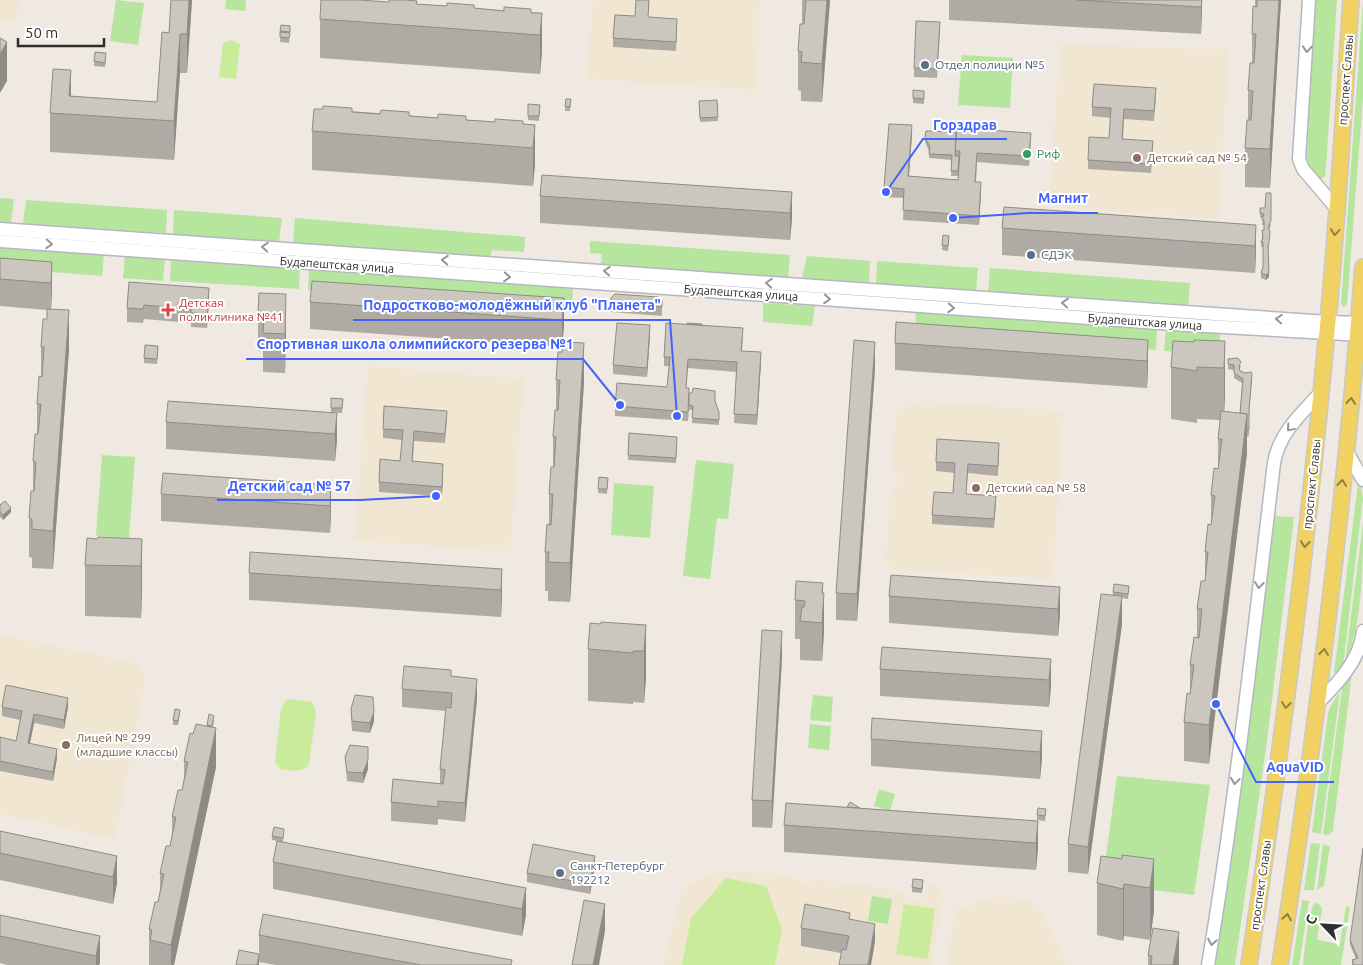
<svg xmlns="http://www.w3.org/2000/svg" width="1363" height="965" font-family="Ubuntu,sans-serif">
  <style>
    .education { fill: #f0e6d1 }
    .green { fill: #b6e59e }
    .pitch { fill: #c9ec9a }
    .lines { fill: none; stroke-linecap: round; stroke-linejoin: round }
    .minor-casing { stroke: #b4b7c1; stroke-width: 15 }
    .major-casing { stroke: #c9c9c9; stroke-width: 18 }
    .minor { stroke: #fff; stroke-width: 12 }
    .major { stroke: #f2d163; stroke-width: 15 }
    .wall { fill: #afaba4 }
    .shaded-wall { fill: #8e8b86 }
    .building { fill: #cbc7bf; stroke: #8e8b86 }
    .oneway { stroke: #969696 }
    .oneway2 { stroke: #908048 }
    .service-dot { fill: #5c6f8a; stroke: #fff; stroke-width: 2 }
    .leisure-dot { fill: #2e9e5b; stroke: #fff; stroke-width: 2 }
    .education-dot { fill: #8d6e63; stroke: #fff; stroke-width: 2 }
    .health-dot { fill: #e0444e; stroke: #fff; stroke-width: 2 }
    .labels { text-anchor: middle; stroke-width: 4; stroke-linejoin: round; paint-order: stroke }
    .service-label { font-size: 12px; fill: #4e5e75; stroke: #fff; text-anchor: start }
    .street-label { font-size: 12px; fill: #2e2e2e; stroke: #fff }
    .leisure-label { font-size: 12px; fill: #27864d; stroke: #fff; text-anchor: start }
    .education-label { font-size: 12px; fill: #785e54; stroke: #fff; text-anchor: start }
    .health-label { font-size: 12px; fill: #be3a42; stroke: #fff; text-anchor: start }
    .leader { fill: none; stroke: #4264fb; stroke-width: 2 }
    .callout-dot { fill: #4264fb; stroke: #fff; stroke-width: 2 }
    .callout-label { font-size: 14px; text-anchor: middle; font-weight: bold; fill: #4264fb; stroke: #fff; stroke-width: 4; stroke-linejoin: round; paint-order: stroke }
  </style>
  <rect width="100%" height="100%" fill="#efe9e1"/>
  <g class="education">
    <polygon points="0,0 18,0 17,21 0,20"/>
    <polygon points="593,0 760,0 757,90 587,79"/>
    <polygon points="1060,44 1229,50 1218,219 1071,208 1050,192"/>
    <polygon points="368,366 524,379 510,552 354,540"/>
    <polygon points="921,401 1059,411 1063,415 1053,579 894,570 886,561 890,491 897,485 897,473 892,467 896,411"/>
    <polygon points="3,635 135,663 146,676 115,839 0,814 0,636"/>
    <polygon points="729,871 790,875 799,881 807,883 815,879 906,891 905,898 924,900 927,885 938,886 942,892 943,898 931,965 663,965 682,888 714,873"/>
    <polygon points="998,896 1026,899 1038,909 1055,937 1066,965 946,965 956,909"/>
  </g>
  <g class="green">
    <polygon points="116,0 144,3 138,45 110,41"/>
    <polygon points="226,0 246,0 245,11 225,9"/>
    <path d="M1315 0H1337L1326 167 1325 176 1321 179C1311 175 1308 164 1307 154Z"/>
    <polygon points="1363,0 1363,98 1347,304 1344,307 1341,304"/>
    <polygon points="962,55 1013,58 1010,108 958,105"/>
    <polygon points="0,198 14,199 11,223 0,222"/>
    <polygon points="26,200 167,210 166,233 23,224"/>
    <polygon points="174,210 282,218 279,242 173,234"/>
    <polygon points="295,218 525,237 524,252 492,250 490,257 293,243"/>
    <polygon points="590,241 790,255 788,278 601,265 602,254 590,253"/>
    <polygon points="0,247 104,254 102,276 0,268"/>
    <polygon points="125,256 165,259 163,281 123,278"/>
    <polygon points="807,256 870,261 869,283 802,278"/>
    <polygon points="171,260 300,268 299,289 170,281"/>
    <polygon points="877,261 978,268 976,291 876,284"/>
    <polygon points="990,268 1190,283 1188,306 988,292"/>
    <polygon points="309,269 573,288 572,310 308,290"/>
    <polygon points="763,303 815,306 812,326 763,322"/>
    <polygon points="916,312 1157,329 1156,350 915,334"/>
    <polygon points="1166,330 1220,334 1219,355 1164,351"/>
    <polygon points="102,455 135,457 129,538 96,536"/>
    <polygon points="696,460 734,464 728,519 717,518 710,579 683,576"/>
    <polygon points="614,483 654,486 650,538 611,535"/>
    <polygon points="1358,484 1361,487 1363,498 1343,667 1337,674 1334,672"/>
    <polygon points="1275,516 1294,517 1267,741 1235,965 1215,965 1248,739"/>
    <path d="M1363 522C1363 566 1363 622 1345 663Z"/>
    <polygon points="1352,672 1333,831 1328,835 1323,834 1342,688"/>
    <polygon points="1340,692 1321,834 1312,832 1328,714 1330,707"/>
    <polygon points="813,695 833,697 831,722 810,720"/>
    <polygon points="810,724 831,726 829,750 808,748"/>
    <polygon points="1117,776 1210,785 1194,895 1102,884"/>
    <polygon points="879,789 895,794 890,811 874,806"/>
    <polygon points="1311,843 1320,844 1314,890 1304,890"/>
    <polygon points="1323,844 1330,847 1329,852 1324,886 1317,890"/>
    <polygon points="872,896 892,899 888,924 868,921"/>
    <polygon points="1302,900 1309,901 1299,965 1292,965"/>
    <path d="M1315 903 1319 904 1322 909 1317 940 1340 944 1346 906 1350 907 1341 965H1303C1305 951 1307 913 1315 903Z"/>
  </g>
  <g class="pitch">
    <polygon points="231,40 240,44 236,79 219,77 223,43"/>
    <path d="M289 699 312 702 316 712 309 764C303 774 290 770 280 769L275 762 281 709 286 700Z"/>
    <polygon points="726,878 766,886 782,929 775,965 682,965 691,918"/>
    <polygon points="904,904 935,909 928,959 896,954"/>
  </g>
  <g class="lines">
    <g class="minor-casing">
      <g id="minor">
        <polyline points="1309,0 1299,159 1303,169 1337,209"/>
        <polyline points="0,229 1328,322 1363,323"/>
        <polyline points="0,241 1189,325 1363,335"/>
        <polyline points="1346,450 1363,480"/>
        <path d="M1318 703C1338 683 1360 660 1363 631"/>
        <path d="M1208 965C1236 799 1254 630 1274 463 1279 433 1302 413 1322 391"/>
      </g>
    </g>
    <g class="major-casing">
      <g id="major">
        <path d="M1249 965C1282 751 1308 537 1328 321 1338 214 1344 107 1351 0"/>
        <path d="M1280 965C1316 733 1345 500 1363 267"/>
      </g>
    </g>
    <use href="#minor" class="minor"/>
    <use href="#major" class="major"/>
  </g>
  <g class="wall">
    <polygon points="192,0 187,73 180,73 174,160 50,152 50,113 71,96 157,102 169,33"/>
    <polygon points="649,0 648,17 677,29 676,51 613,47 613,38 635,16"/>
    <polygon points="802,0 830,0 822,102 801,101 801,91 798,90 798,51 802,24"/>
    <polygon points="949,0 1202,0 1201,34 949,20"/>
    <polygon points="1255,0 1281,0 1270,188 1245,187 1245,148 1248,120 1248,90 1252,63 1252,34 1255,7"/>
    <polygon points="417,4 542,13 542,52 540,74 320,58 320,19"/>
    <polygon points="281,25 290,26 289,43 280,42"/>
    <polygon points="940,31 937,78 914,77 914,68"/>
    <polygon points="106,58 105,67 94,66 94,61"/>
    <polygon points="913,90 924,95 924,104 913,103"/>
    <polygon points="1156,98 1154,121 1124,119 1123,139 1153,151 1151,173 1088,169 1088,160 1109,138 1111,118 1092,116 1092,107"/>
    <polygon points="571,99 570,111 565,111 565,106"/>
    <polygon points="717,100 718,121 700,122 699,105"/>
    <polygon points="528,104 540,105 539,121 528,120"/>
    <polygon points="323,109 535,125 535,164 533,186 312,170 312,131"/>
    <polygon points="926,131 1031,143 1029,166 977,162 976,182 981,192 979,225 903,220 904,198 884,197 884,187 912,135 909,176 958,180 958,176 951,176 952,160 929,158 929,151 925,142"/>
    <polygon points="792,192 792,219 790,240 540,223 540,196"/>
    <polygon points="1260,208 1271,225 1269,230 1269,247 1268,249 1269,277 1266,280 1261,278 1261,273 1263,267 1263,247 1261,247 1261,242 1262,239 1262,230 1264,230 1264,225 1262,225 1263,218 1260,218"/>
    <polygon points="1256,225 1256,252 1255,273 1002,255 1002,228"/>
    <polygon points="949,241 948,251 942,250 942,245"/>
    <polygon points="0,258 52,262 52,289 51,309 69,349 53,569 32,568 32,558 29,557 29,518 33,491 33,461 37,434 37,404 41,377 41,347 47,319 47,310 0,306"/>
    <polygon points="129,282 209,302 207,328 191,327 191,323 144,319 143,323 127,322 127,308"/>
    <polygon points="259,293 286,333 285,373 263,372 263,351 258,351 258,312"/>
    <polygon points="564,298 564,326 562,347 310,329 310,302"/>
    <polygon points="611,298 662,307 662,316 611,312"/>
    <polygon points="702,325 743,338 742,351 761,361 757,425 734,423 737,372 688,368 686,388 689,393 715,401 719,412 719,425 692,423 693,410 689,410 689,409 688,421 615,416 615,406 667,387 669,366 664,366 664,357"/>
    <polygon points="650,335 647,377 613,374 613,365"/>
    <polygon points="1148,340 1148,367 1147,388 895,370 895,343"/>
    <polygon points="1225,341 1225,393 1224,411 1240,413 1242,383 1234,378 1234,370 1228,369 1228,359 1241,366 1240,368 1240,371 1252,379 1249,414 1249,435 1247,437 1247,453 1209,764 1184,761 1184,722 1190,693 1190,665 1197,638 1197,609 1205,581 1205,552 1211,524 1211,495 1218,468 1218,439 1220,420 1197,419 1197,423 1171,419 1171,367 1194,342"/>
    <polygon points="158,351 157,364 144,363 144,358"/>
    <polygon points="875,369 857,621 836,620 836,593"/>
    <polygon points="556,380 584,382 570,602 548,601 548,591 545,591 545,552 549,524 549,494 553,467 553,437 556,410"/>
    <polygon points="331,398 343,399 342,413 331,412"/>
    <polygon points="337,413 337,440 335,461 166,449 166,422"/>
    <polygon points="447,420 445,443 414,441 413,461 443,473 442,496 379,492 379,482 400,461 402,440 383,438 383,429"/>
    <polygon points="629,433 677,437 676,463 628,460"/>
    <polygon points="999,452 998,476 968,473 966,494 996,505 994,528 932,524 932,515 953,493 955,473 936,471 936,462"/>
    <polygon points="599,477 608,478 607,494 598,493"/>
    <polygon points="331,485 331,512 330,533 161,521 161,494"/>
    <polygon points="0,505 11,512 3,520 0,517"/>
    <polygon points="97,539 142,539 142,591 141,618 85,616 85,565"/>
    <polygon points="502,569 502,596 501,617 249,600 249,573"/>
    <polygon points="1060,587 1060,615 1058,636 889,623 889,596"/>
    <polygon points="1129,591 1128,599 1122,598 1122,624 1088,874 1068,872 1068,844 1113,592"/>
    <polygon points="823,593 824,632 822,661 800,660 800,639 795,639 795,600"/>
    <polygon points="601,624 646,625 646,677 644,703 633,702 633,704 588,701 588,649"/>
    <polygon points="782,658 772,828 752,827 752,800"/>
    <polygon points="1051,659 1051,686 1049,707 880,696 880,669"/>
    <polygon points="451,677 477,698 465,822 438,819 438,825 391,821 391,802 440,784 440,769 446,711 402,707 402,689"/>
    <polygon points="2,707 68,707 64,729 34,723 30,743 57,758 53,781 0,771 0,737 16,741 20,720 2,716"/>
    <polygon points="351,709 374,721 370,733 352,731 351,718"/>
    <polygon points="180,714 178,725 173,725 173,720"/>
    <polygon points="214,720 213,727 216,767 174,965 149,965 149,929 158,902 160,890 160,873 170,846 172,833 172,817 182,790 184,779 184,761 193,734 207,726 207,725"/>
    <polygon points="1042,731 1042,758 1040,779 871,766 871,739"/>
    <polygon points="345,757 368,769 363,783 347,781"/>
    <polygon points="860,808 1038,821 1038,848 1036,870 784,852 784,825"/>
    <polygon points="1046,813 1045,821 1037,820 1037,815"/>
    <polygon points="0,831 117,856 117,883 113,904 0,880"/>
    <polygon points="284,833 283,842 526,888 526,915 522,936 273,889 273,862 277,841 272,840 272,836"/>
    <polygon points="1122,859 1154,859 1154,911 1150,940 1124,936 1123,941 1097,935 1097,883"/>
    <polygon points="595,865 590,894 527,882 527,873"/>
    <polygon points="923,885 922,893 912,892 912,887"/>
    <polygon points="0,915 100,936 99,965 7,965 0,963"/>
    <polygon points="850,919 875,942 841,953 801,946 801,928"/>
    <polygon points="1153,928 1179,965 1148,965 1148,955"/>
    <polygon points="259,935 512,965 276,965 259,962 259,965"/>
    <polygon points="1350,940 1363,965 1352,965 1352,960 1356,959 1350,945"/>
  </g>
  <g class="shaded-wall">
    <polygon points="189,0 192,0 187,73 187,34"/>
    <polygon points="827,0 830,0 822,102 822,64"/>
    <polygon points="1202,0 1202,12 1201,34 1201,7"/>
    <polygon points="1279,0 1281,0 1270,188 1270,149"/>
    <polygon points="542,13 542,52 540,74 540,35"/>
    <polygon points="180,34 180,73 174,160 174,121"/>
    <polygon points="7,42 7,81 0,93 0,54"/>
    <polygon points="71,70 71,109 69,96"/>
    <polygon points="535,125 535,164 533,186 533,148"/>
    <polygon points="912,125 912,135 908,186 908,176"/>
    <polygon points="981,182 981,192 979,225 979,216"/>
    <polygon points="792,192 792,219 790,240 790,213"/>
    <polygon points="1256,225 1256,252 1255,273 1255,246"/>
    <polygon points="52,262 52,289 51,310 51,283"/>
    <polygon points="1269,273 1269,277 1266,280 1266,275"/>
    <polygon points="209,288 209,302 207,328 207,314"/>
    <polygon points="286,294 286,333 285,373 285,334"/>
    <polygon points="564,298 564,326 562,347 562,320"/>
    <polygon points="69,310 69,349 53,569 53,531"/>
    <polygon points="650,325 650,335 647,377 647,368"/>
    <polygon points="1148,340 1148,367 1147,388 1147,361"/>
    <polygon points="1225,341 1225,393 1224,420 1224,368"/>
    <polygon points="875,342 875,369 857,621 857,594"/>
    <polygon points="584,343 584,382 570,602 570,563"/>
    <polygon points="761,352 761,361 757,425 757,415"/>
    <polygon points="337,413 337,440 335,461 335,434"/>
    <polygon points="1247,414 1247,453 1209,764 1209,725"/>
    <polygon points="443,464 443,473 442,496 442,487"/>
    <polygon points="331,485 331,512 330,533 330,506"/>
    <polygon points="11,508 11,512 3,520 3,515"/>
    <polygon points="142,539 142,591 141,618 141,566"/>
    <polygon points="502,569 502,596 501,617 501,590"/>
    <polygon points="823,583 823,605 824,593 824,632 822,661 822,593"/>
    <polygon points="1060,587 1060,615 1058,636 1058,609"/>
    <polygon points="1122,596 1122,624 1088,874 1088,847"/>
    <polygon points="646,625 646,677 644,703 644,651"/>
    <polygon points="782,631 782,658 772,828 772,801"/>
    <polygon points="1051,659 1051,686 1049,707 1049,680"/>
    <polygon points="477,679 477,698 465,822 465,803"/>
    <polygon points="68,698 68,707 64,729 64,720"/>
    <polygon points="374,712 374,721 370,733 370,723"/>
    <polygon points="34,714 34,723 28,752 28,743"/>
    <polygon points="216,728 216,767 174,965 171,965 171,945"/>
    <polygon points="1042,731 1042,758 1040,779 1040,752"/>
    <polygon points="57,749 57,758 53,781 53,772"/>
    <polygon points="368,760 368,769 363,783 363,773"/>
    <polygon points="1038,821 1038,848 1036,870 1036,843"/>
    <polygon points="117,856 117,883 113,904 113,877"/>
    <polygon points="595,856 595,865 590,894 590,884"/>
    <polygon points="1154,859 1154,911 1150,940 1150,888"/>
    <polygon points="1124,884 1124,936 1123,941 1123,889"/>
    <polygon points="526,888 526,915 522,936 522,909"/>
    <polygon points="605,904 605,931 599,965 593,965"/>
    <polygon points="875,924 875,942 871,965 868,965"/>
    <polygon points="1179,932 1179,965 1173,965"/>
    <polygon points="100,936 100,963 99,965 96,965 96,956"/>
    <polygon points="259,954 259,965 257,965"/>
  </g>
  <g class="building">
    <polygon points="171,0 189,0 187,34 180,34 174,121 50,113 53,69 71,70 69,96 157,102 162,32 169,33"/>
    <polygon points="321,0 359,0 389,2 389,0 406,0 417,1 416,4 447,6 447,3 474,5 474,8 504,11 504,7 531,9 531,13 542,13 540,35 320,19"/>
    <polygon points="636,0 649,0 648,17 677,19 676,42 613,38 615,15 635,16"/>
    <polygon points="806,0 827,0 822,64 801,62 802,52 798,51 800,24 804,24"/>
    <polygon points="1077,0 1202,0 1201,7"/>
    <polygon points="1257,0 1279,0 1270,149 1245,148 1247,120 1251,120 1253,91 1248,90 1250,63 1254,63 1256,34 1252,34 1253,6 1257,7"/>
    <polygon points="916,21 940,22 937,69 914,68"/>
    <polygon points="281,25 290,26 290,32 280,31"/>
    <polygon points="280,32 290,33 289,38 280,37"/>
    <polygon points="0,38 7,42 0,54"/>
    <polygon points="95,52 106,53 105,63 94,61"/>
    <polygon points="1094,84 1156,88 1154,111 1124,109 1122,139 1153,141 1151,164 1088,160 1089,137 1109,138 1111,108 1092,107"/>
    <polygon points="913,90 924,91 924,99 913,98"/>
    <polygon points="566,99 571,99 570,107 565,106"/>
    <polygon points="717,100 718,117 700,118 699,101"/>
    <polygon points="528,104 540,105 539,116 528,116"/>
    <polygon points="323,106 352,108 352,112 380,114 381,110 409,112 409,116 438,118 438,114 466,116 466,120 495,122 495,119 523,121 523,124 535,125 533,148 312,131 314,109 323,109"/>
    <polygon points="889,124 912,125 908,176 958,180 960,151 955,151 957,128 1031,133 1029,156 977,153 975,182 981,182 979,216 903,210 904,189 884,187"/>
    <polygon points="926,131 956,132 955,156 959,156 958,171 951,171 952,155 929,154 930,147 925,137"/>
    <polygon points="542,175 792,192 790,213 540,196"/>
    <polygon points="1266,193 1271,193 1271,220 1268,228 1270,231 1269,243 1268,244 1269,273 1266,275 1261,273 1263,267 1263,242 1261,242 1263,238 1262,230 1264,230 1264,220 1262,220 1264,214 1260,213 1260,208 1265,208"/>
    <polygon points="1004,207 1256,225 1255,246 1002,228"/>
    <polygon points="943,235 949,236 948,246 942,245"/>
    <polygon points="0,258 52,262 51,283 0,279"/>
    <polygon points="312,281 564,298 562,320 310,302"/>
    <polygon points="129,282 209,288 207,314 191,313 191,309 144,305 143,309 127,308"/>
    <polygon points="259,293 286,294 285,334 263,333 264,319 268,319 268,313 258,312"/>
    <polygon points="615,294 658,297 662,300 662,307 611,303 611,298"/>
    <polygon points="47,309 69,310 53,531 32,529 32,519 29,518 31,491 34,491 36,462 33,461 35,434 38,434 41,404 37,404 39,376 42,377 44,347 41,347 43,319 47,319"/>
    <polygon points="896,322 1148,340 1147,361 895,343"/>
    <polygon points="617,323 650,325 647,368 613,365"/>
    <polygon points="666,323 743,328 741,351 761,352 757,415 734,414 737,362 688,359 686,388 689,388 688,412 615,406 617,383 667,387 670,357 664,357"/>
    <polygon points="687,323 702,324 702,325 687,324"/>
    <polygon points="854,340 875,342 857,594 836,593"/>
    <polygon points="1194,340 1225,341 1224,368 1197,367 1197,371 1171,367 1173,341 1194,342"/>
    <polygon points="563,342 584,343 570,563 548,562 549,552 545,552 547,524 551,525 553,494 549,494 550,481 551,467 554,467 556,437 553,437 555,410 558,410 560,380 556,380 558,352 562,352"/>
    <polygon points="145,345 158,346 157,359 144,358"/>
    <polygon points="1238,358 1241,362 1239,366 1240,371 1245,373 1251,372 1252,374 1249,409 1249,430 1247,432 1247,414 1240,413 1243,379 1234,373 1234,365 1228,364 1228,359"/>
    <polygon points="693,388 715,391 715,401 719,412 719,420 692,418 693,406 689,405 689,393 692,393"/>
    <polygon points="331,398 343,399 342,408 331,408"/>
    <polygon points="168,401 337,413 335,434 166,422"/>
    <polygon points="384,406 447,411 445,434 414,431 412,461 443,464 442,487 379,482 380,459 400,461 403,430 383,429"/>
    <polygon points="1221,411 1247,414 1209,725 1184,722 1187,693 1190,694 1194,665 1190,665 1194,637 1199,638 1202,609 1197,609 1201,581 1205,581 1207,561 1208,552 1205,552 1208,524 1211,525 1215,496 1211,495 1214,468 1218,469 1222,439 1218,439"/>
    <polygon points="629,433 677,437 676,458 628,455"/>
    <polygon points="937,439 999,443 998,466 968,464 966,494 996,496 994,519 932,515 934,492 953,493 955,463 936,462"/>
    <polygon points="163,473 331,485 330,506 161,494"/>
    <polygon points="599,477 608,478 607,489 598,489"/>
    <polygon points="5,501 11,508 3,515 0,512 0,505"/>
    <polygon points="98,537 142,539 141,566 85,565 87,538 97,539"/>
    <polygon points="250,552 502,569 501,590 249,573"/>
    <polygon points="891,575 1060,587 1058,609 889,596"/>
    <polygon points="796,581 823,583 822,593 824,593 822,623 800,621 802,607 804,607 805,601 795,600"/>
    <polygon points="1114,584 1129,586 1128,594 1113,592"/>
    <polygon points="1101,594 1122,596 1088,847 1068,844"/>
    <polygon points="601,622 646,625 644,651 633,651 633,653 588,649 590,623 601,624"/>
    <polygon points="762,630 782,631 772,801 752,800"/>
    <polygon points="882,647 1051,659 1049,680 880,669"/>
    <polygon points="404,666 451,670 451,676 477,679 465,803 438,801 438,807 391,802 393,779 443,784 445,770 440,769 446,707 451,708 452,693 402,689"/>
    <polygon points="6,685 68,698 64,720 34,714 28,743 57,749 53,772 0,761 0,737 16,741 22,711 2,707"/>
    <polygon points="355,695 373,697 374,712 370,723 352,721 351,709"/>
    <polygon points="175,709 180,710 178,721 173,720"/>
    <polygon points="209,714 214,716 212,726 207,725"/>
    <polygon points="872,718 1042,731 1040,752 871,739"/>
    <polygon points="196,724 216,728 171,945 150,940 152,930 149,929 155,902 158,902 164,874 160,873 166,846 170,846 176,817 172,817 178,790 182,790 188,762 184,761 190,733 193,734"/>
    <polygon points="350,745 368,747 368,760 363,773 347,772 345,757"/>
    <polygon points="850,802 860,808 847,807"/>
    <polygon points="786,803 1038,821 1036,843 784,825"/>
    <polygon points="1038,808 1046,809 1045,816 1037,815"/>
    <polygon points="274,827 284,829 283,838 272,836"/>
    <polygon points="0,831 117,856 113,877 0,853"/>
    <polygon points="277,841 526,888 522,909 273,862"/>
    <polygon points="533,844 595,856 590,884 527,873"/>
    <polygon points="1363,848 1363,965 1354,965 1352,960 1358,958 1350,940"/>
    <polygon points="1122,855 1154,859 1150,888 1124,884 1123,889 1097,883 1101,856 1122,859"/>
    <polygon points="913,879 923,880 922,889 912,887"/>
    <polygon points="584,900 605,904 593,965 572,965"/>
    <polygon points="805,904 850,913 849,919 875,924 868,965 839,965 842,949 846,950 849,936 801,928"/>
    <polygon points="263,914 512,960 511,965 421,965 259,935"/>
    <polygon points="0,915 100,936 96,956 0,936"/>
    <polygon points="1153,928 1179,932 1173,965 1151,965 1152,956 1148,955"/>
    <polygon points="239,950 259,954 257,965 236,965"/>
  </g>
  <defs><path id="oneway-chevron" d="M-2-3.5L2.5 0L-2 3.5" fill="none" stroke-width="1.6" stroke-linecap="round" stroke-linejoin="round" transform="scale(1.25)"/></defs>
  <g class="oneway">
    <use href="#oneway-chevron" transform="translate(1307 49) rotate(94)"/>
    <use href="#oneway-chevron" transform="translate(49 244) rotate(4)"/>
    <use href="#oneway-chevron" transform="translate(265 247) rotate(-176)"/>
    <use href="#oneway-chevron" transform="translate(445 260) rotate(-176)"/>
    <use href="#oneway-chevron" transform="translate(607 271) rotate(-176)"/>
    <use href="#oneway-chevron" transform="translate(507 277) rotate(4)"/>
    <use href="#oneway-chevron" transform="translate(769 283) rotate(-176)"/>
    <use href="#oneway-chevron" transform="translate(827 299) rotate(4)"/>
    <use href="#oneway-chevron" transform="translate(1065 303) rotate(-176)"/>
    <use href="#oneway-chevron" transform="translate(951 308) rotate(4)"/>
    <use href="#oneway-chevron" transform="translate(1279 319) rotate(-176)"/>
    <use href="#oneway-chevron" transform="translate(1290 428) rotate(130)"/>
    <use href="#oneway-chevron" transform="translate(1259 585) rotate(97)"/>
    <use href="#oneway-chevron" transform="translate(1235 781) rotate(98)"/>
    <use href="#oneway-chevron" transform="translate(1212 942) rotate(99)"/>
  </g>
  <g class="oneway2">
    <use href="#oneway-chevron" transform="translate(1335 232) rotate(95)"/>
    <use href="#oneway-chevron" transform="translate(1351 401) rotate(-84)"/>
    <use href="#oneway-chevron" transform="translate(1342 483) rotate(-84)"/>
    <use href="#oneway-chevron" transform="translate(1305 544) rotate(96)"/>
    <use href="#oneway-chevron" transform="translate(1324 652) rotate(-83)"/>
    <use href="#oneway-chevron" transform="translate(1286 705) rotate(97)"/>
    <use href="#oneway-chevron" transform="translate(1287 917) rotate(-81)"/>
  </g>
  <g class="service-dot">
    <circle cx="925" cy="65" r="5"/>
    <circle cx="1031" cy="255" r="5"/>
    <circle cx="560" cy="873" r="5"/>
  </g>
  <circle class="leisure-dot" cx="1027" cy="154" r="5"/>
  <g class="education-dot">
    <circle cx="1137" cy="158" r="5"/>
    <circle cx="976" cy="488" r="5"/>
    <circle cx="66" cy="745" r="5"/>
  </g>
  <path class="health-dot" d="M165.5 302.5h5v5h5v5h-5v5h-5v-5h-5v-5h5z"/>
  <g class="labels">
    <g class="service-label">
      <text x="935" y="69">Отдел полиции №5</text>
      <text x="1041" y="259">СДЭК</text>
      <text x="570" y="870">Санкт-Петербург<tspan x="570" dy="14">192212</tspan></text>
    </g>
    <g class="street-label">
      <text transform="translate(1346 80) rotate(-86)" y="4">проспект Славы</text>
      <text transform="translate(337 265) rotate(4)" y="4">Будапештская улица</text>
      <text transform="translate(741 293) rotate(4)" y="4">Будапештская улица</text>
      <text transform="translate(1145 322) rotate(4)" y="4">Будапештская улица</text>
      <text transform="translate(1312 484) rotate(-84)" y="4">проспект Славы</text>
      <text transform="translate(1261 885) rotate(-82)" y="4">проспект Славы</text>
    </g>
    <g class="leisure-label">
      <text x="1037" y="158">Риф</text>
    </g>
    <g class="education-label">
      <text x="1147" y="162">Детский сад № 54</text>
      <text x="986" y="492">Детский сад № 58</text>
      <text x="76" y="742">Лицей № 299<tspan x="76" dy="14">(младшие классы)</tspan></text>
    </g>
    <g class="health-label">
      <text x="179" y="307">Детская<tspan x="179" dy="14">поликлиника №41</tspan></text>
    </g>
  </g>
  <path class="leader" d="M886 192L923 139H1007M953 218L1028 213H1098M677 416L670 320H353M620 405L583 359H246M436 496L360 500H217M1216 704L1256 782H1334"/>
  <g class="callout-dot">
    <circle cx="886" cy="192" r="5"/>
    <circle cx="953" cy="218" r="5"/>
    <circle cx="677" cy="416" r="5"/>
    <circle cx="620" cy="405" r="5"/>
    <circle cx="436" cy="496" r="5"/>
    <circle cx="1216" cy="704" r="5"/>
  </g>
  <g class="callout-label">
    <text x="965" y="130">Горздрав</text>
    <text x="1063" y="203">Магнит</text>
    <text x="512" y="310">Подростково-молодёжный клуб "Планета"</text>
    <text x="415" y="349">Спортивная школа олимпийского резерва №1</text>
    <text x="289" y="491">Детский сад № 57</text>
    <text x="1295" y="772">AquaVID</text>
  </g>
  <g transform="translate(1323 925) rotate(295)" stroke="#ffffff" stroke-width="4" paint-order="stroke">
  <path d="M0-4L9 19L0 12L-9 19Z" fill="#2e2e2e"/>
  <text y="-8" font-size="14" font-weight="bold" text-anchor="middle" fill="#2e2e2e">С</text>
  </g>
  <path d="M18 38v8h86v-8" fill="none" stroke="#2e2e2e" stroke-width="2.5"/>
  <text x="25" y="38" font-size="15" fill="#2e2e2e" stroke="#ffffff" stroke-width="4" paint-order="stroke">50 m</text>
</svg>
